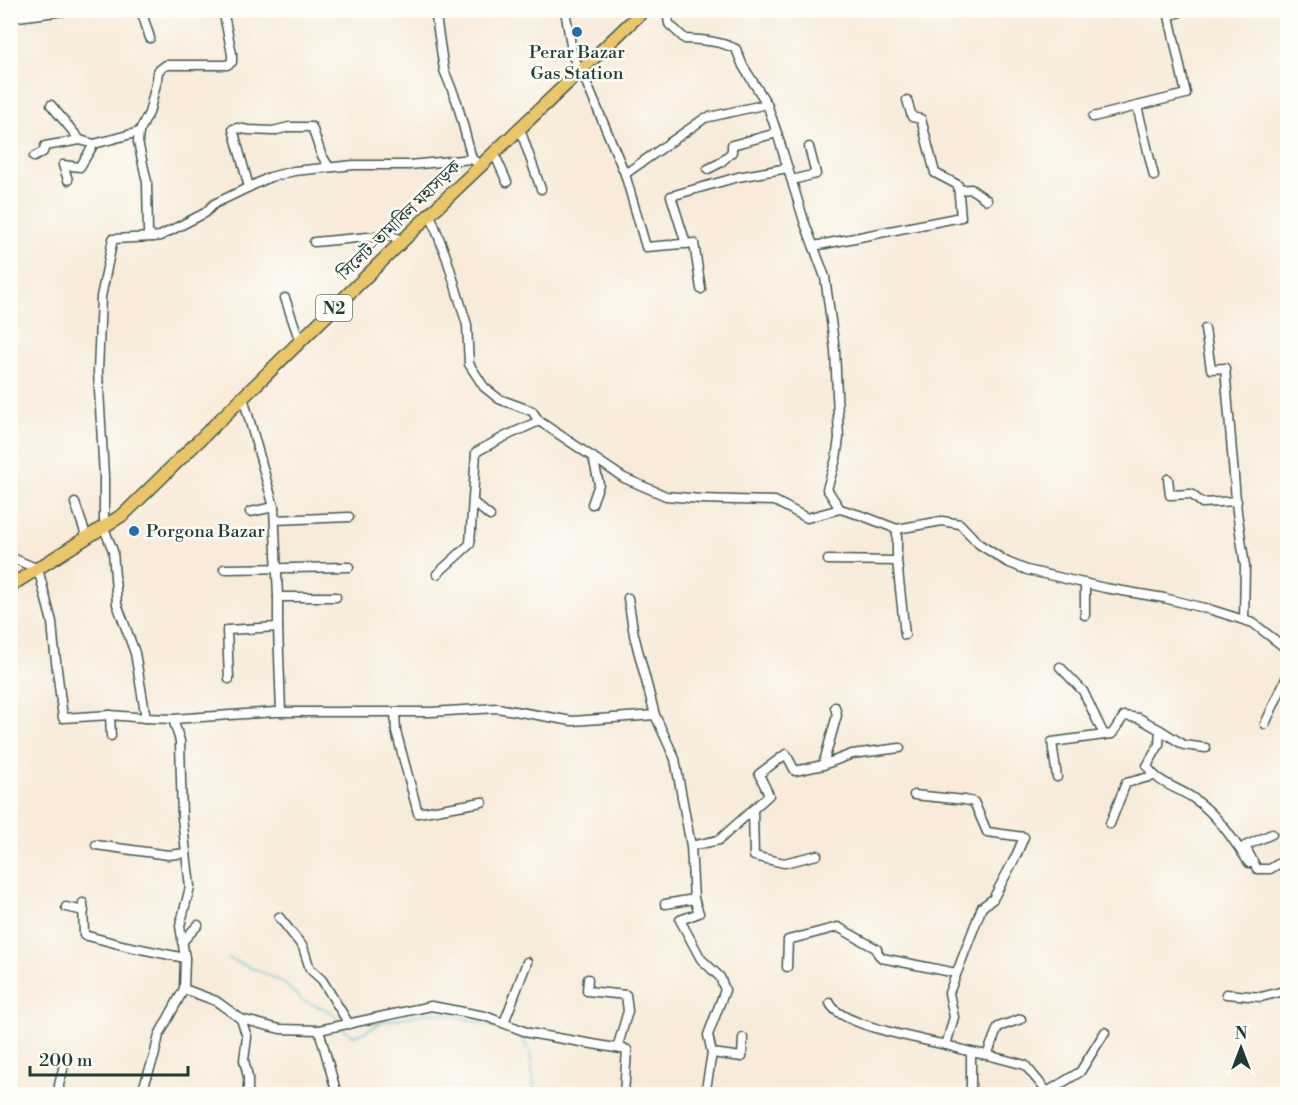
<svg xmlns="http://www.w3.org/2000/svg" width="1298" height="1105" font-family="'Libre Bodoni','Noto Serif Bengali',serif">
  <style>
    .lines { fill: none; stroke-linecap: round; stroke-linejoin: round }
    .stream { stroke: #52bdcd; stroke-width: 1.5 }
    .minor-casing { stroke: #40574d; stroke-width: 11 }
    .highway-casing { stroke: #40574d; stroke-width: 15 }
    .minor { stroke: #fff; stroke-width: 8 }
    .highway { stroke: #ebc669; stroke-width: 12 }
    .poi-dot { fill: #1f6fb2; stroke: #fdfcf7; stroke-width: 2 }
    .labels { text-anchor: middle; stroke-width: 5; stroke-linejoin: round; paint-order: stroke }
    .shield { fill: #fdfcf7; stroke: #62766e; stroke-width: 1.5 }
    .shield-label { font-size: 16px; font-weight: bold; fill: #1f3d34 }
    .poi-label { font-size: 18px; fill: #1f3d34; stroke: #fdfcf7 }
    .street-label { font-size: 18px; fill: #1f3d34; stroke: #fdfcf7 }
  </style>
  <rect width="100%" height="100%" fill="#fdfcf7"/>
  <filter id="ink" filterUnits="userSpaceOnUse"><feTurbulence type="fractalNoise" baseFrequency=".0167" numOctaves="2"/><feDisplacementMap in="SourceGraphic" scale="12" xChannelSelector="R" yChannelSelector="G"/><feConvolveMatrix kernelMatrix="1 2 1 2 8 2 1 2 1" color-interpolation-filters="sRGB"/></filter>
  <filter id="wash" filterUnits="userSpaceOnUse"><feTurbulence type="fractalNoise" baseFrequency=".008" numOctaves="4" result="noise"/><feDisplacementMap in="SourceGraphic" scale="24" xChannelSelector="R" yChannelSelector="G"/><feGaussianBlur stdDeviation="1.35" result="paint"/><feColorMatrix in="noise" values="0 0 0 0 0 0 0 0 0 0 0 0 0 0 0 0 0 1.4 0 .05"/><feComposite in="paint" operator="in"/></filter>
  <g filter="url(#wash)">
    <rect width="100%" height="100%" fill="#f8ebd9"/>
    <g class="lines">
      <g class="stream">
        <path d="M228 958C248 967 269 973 287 986 292 990 296 995 301 999 313 1007 334 1007 339 1023"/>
        <polyline points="343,1029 354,1036 364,1032 382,1022 432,1012 459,1017 507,1030 521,1037 530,1051 535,1094"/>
      </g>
    </g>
  </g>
  <g filter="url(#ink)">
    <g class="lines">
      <g class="minor-casing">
        <g id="minor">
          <polyline points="141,10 150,38"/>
          <polyline points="223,10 232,54 232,62 227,65 166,65 158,71 157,80 149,113 139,132 138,142 147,182 148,233 153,237 160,236 205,213 214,204 270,177 294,171 354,165 409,165 472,159"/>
          <polyline points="435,10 444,70 457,102 472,159 476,162"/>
          <polyline points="565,10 573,57 581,70 625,174 646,247 694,243 701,289"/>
          <path d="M667 10 669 24 685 39C703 40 720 41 736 49L743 66 767 104 777 133 804 221 825 277 835 350 839 438 836 459 827 489 840 509"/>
          <polyline points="10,18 72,10"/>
          <polyline points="51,105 80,140"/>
          <polyline points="1093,117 1137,106"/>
          <polyline points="520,129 541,189"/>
          <polyline points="94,144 139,132"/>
          <polyline points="494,153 507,182"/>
          <polyline points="34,157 43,152 45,146 80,140 94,144 80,167 63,165 68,180"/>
          <polyline points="708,169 720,163 732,152 732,145 777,133"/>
          <polyline points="625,174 705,118 767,104"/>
          <polyline points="1154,176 1137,106 1186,94 1169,16 1185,10"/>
          <polyline points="792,180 816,174 809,147"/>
          <polyline points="249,187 233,129 238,128 248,130 273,131 289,127 312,127 321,154 329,167"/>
          <polyline points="959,190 971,189 987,200"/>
          <polyline points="430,214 447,259 467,325 469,364 484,387 499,399 532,411 539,421 624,478 666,496 701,499 775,501 807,518 840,509 863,516 897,529 942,521 960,524 979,544 1007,562 1027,570 1105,588 1164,598 1212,610 1253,623 1288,650"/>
          <polyline points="153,237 113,239 101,297 98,372 104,476 104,528 113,551 117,604 135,653 146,718 173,719 275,712 431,712 497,708 572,721 655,715"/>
          <polyline points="314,242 390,235 403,241"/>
          <polyline points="686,244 671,196 738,177 788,168"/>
          <polyline points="814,246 961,217 958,185 935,173 921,119 912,117 907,100"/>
          <polyline points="285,298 300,342"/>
          <polyline points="1205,329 1211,369 1225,368 1237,512 1245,566 1244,620"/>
          <polyline points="243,397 274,507 250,512"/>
          <polyline points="1168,479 1170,495 1191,494 1202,503 1237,501"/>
          <polyline points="473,502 490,516"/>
          <polyline points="75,503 87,538"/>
          <polyline points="592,504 599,484 593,457"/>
          <polyline points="274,507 278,597 336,597"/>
          <polyline points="275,520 349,517"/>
          <polyline points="897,529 897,561 905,635"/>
          <polyline points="10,557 38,569 52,622 54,645 63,718 110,715"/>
          <polyline points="828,560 897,561"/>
          <polyline points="224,569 349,567"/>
          <polyline points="437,574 470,544 476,452 504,437 539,421"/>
          <polyline points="628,598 634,635 655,715 675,759 691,846"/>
          <polyline points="1085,615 1085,583"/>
          <polyline points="278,627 281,712"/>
          <polyline points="1060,667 1083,691 1104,735"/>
          <polyline points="229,679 227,630 278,627 278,597"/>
          <polyline points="395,712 396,731 418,813 482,802"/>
          <polyline points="1265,724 1288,674"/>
          <polyline points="111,736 110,715 146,718"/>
          <path d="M1206 748 1184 745 1160 730 1159 745 1147 766C1158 784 1177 787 1193 798 1217 814 1233 839 1249 863L1253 862"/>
          <polyline points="823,765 852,754 900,748"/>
          <polyline points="1057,777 1052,742 1112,734 1124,716 1139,718 1160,730"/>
          <polyline points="914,795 965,800 974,802 987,832 1024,837 1016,856 993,899 982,907 949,993 954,1017 946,1045 971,1052"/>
          <polyline points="753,810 754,856 784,863 817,855"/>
          <polyline points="1110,824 1126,783 1153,776"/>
          <polyline points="1272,834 1245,846 1257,869 1270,869 1283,861 1288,864"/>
          <polyline points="96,845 168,855 186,853"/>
          <polyline points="83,903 84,935 126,946 185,958"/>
          <polyline points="665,904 694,899"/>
          <polyline points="66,907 84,911"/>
          <polyline points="279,917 303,947 310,969 322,980 349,1024"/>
          <polyline points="182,942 198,925"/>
          <polyline points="787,967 788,940 838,927 877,949 878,954 882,958 956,973"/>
          <polyline points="588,979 587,991 626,995 628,1011 618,1045 624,1048"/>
          <polyline points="184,989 216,1001 241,1019 280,1029 319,1030 337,1094"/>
          <polyline points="1226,994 1261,997 1288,990"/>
          <path d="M830 1003C838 1025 922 1039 946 1045"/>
          <polyline points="241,1019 247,1037 244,1060 248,1077 248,1094"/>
          <polyline points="504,1023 527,962"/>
          <polyline points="319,1030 431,1006 485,1016 529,1033 627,1050"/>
          <polyline points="712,1053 742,1057 743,1038"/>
          <polyline points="987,1055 998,1027 1021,1019"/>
          <polyline points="1047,1092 1080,1072 1105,1032"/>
          <polyline points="59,1094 59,1085 64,1065"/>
          <polyline points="141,1094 154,1057 159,1035 184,989 185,958 180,926 190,887 182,818 180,741 173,719"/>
          <polyline points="624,1094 627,1050"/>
          <polyline points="699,1094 706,1089 712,1053 708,1035 725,990 720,977 701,959 680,920 699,913 694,899 691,846 719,840 769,795 759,774 786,754 795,771 823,765 837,715 835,707"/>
          <polyline points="971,1094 971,1052 987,1055 1025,1065 1049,1094"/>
        </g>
      </g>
      <g class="highway-casing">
        <polyline id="highway" points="10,586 124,514 430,214 644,10"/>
      </g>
      <use href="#minor" class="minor"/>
      <use href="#highway" class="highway"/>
    </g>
  </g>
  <g class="poi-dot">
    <circle cx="577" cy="32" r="6"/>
    <circle cx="134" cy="531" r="6"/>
  </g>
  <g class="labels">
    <rect class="shield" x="316" y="295" width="36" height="26" rx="4.5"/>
    <g class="shield-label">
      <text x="334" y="314">N2</text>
    </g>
    <g class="poi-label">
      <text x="577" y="58">Perar Bazar<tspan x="577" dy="21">Gas Station</tspan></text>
      <text x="146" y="537" text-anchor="start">Porgona Bazar</text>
    </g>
    <g class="street-label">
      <text transform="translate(399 220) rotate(-44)" y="6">সিলেট-তামাবিল মহাসড়ক</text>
    </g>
  </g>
  <rect width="1298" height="1105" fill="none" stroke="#fdfcf7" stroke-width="36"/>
  <g transform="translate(1241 1048)" stroke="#fdfcf7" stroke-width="4.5" paint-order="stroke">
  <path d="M0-4.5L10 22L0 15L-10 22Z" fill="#1f3d34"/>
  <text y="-9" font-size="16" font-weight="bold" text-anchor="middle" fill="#1f3d34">N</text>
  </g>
  <path d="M30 1066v9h158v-9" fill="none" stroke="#1f3d34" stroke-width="3"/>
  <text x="39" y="1066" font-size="18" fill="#1f3d34" stroke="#fdfcf7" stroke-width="4.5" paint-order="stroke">200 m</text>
</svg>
